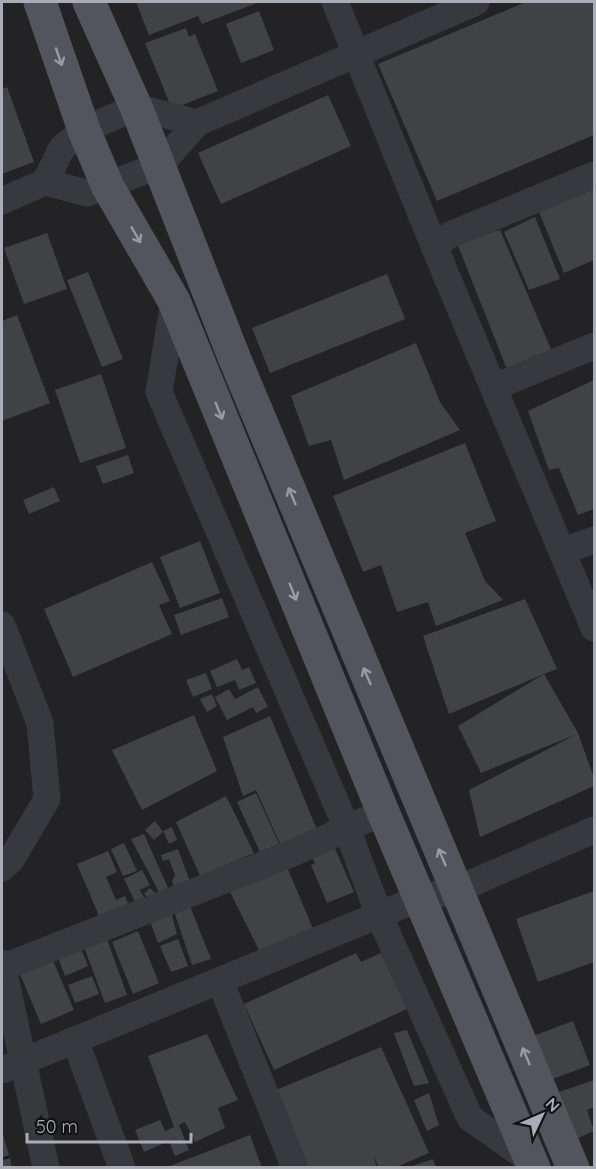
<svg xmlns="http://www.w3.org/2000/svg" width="596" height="1169" font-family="Quicksand,sans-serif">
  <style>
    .built { fill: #232326 }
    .building { fill: #414246 }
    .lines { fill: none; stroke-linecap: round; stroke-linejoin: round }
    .minor { stroke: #38393e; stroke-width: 27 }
    .major { stroke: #54555c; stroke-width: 33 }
    .oneway { stroke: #989ba6 }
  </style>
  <rect width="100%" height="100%" fill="#171719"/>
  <polygon class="built" points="2,2 594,2 594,1167 11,1167 2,1130"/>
  <g class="building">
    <polygon points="136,2 259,2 202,24 198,16 149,35"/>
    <polygon points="526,2 594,2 594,135 437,201 378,64"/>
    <polygon points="259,11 274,50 241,63 226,24"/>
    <polygon points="186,28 189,37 195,34 218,91 172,109 145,43"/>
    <polygon points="7,87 34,162 2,174 2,89"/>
    <polygon points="328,95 351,146 221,204 198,153"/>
    <polygon points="594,182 594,260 564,273 537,207"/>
    <polygon points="535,217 560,279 529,290 504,232"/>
    <polygon points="500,230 551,349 510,377 457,243"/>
    <polygon points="47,233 67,289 24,304 4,248"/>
    <polygon points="88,272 123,359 102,367 67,280"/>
    <polygon points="387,274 405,319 270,373 252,328"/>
    <polygon points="17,315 50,403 2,421 2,321"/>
    <polygon points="416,343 440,402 460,430 344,480 331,440 309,446 291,396"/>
    <polygon points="101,374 126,448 80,463 55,390"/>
    <polygon points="594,380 594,509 578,515 559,468 549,470 528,411"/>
    <polygon points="465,443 496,521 465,533 485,581 503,600 436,626 428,602 397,612 381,565 363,572 333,496"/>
    <polygon points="128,455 134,473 103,484 96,466"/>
    <polygon points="54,487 60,501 29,514 23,500"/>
    <polygon points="200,541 220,593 180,608 160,557"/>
    <polygon points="152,562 170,601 159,605 172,634 73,677 44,609"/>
    <polygon points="222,598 229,617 181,635 174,615"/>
    <polygon points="525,599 557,669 544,674 578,733 594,778 594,786 480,837 469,790 575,735 481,773 458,726 544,674 449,714 423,636"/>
    <polygon points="237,659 242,670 249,667 256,683 239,690 235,680 217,687 210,671"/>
    <polygon points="206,673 212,689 193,697 186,680"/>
    <polygon points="258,687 268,707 256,713 253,707 227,720 215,697 229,689 235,699"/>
    <polygon points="212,694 217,706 207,712 200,699"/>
    <polygon points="194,715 217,771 142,810 112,750"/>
    <polygon points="270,716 320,837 285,855 256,790 243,796 223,737"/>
    <polygon points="256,793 279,844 260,852 237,802"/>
    <polygon points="226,796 254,853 200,876 176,822"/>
    <polygon points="155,821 163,832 154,840 145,830"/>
    <polygon points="172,827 177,840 169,844 163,831"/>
    <polygon points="144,834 169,890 160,894 131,839"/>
    <polygon points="330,837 354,892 327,903 311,865 315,863 308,846"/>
    <polygon points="124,843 137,871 123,876 111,849"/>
    <polygon points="178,849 192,887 176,892 172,881 175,875 169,859 163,861 161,855"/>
    <polygon points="108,851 117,872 106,877 116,900 125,896 131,911 102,923 77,864"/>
    <polygon points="287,867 314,931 260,952 230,892"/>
    <polygon points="142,870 150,885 140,890 145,899 136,904 124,879"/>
    <polygon points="150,888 157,895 152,901 144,894"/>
    <polygon points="594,891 594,962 538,982 516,919"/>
    <polygon points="189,904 211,959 192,965 174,911"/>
    <polygon points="170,908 177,934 158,943 148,916"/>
    <polygon points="138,931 159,983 133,994 112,942"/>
    <polygon points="107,939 127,995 105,1003 84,947"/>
    <polygon points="178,939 188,966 171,972 160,946"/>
    <polygon points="80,946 88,966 65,976 57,955"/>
    <polygon points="356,953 361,962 381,953 407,1009 274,1070 244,1004"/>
    <polygon points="52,958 74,1010 41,1024 19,972"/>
    <polygon points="92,976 99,994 75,1003 68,985"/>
    <polygon points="573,1021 590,1065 550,1080 533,1036"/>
    <polygon points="407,1030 429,1083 414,1086 394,1033"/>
    <polygon points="207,1034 238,1100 218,1108 225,1128 195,1142 185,1122 179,1125 189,1150 175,1156 169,1141 144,1152 135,1130 160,1120 165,1131 174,1127 148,1056"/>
    <polygon points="381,1047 429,1153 394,1168 379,1168 373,1154 377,1168 295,1168 266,1094"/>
    <polygon points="594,1080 594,1107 587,1110 594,1131 576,1139 559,1092"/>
    <polygon points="429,1093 439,1125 427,1131 414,1100"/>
    <polygon points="2,1131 9,1155 2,1158"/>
    <polygon points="250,1135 262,1168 167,1168 167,1167"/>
    <polygon points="10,1158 12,1168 2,1168 2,1160"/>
    <polygon points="433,1159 436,1168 409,1168 409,1167"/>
  </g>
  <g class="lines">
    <g class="minor">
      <polyline points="335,2 434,246 594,628"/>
      <polyline points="45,182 62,148 84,130 136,107 197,123"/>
      <polyline points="2,201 45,182 87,193 160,165 197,123 476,2"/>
      <polyline points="434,246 450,235 594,175"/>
      <polyline points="174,301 159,392 346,826 379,915 470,1118 531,1161"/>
      <polyline points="494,387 594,346"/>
      <polyline points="563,551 594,540"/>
      <polyline points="2,625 40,723 47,799 11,860 2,868"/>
      <polyline points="2,963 46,1168"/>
      <polyline points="4,967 293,853 383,812"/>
      <polyline points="220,981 295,1168"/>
      <polyline points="75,1040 122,1168"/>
      <polyline points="2,1070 420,898 456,890 594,830"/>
    </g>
    <g class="major">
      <polyline points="40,2 84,130 108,187 174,301 383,812 534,1168"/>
      <polyline points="89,2 136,107 234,357 573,1168"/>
    </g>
  </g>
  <defs><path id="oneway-shaft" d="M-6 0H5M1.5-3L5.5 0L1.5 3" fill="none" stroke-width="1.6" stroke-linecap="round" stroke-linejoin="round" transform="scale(1.5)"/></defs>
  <g class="oneway">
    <use href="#oneway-shaft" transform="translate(59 57) rotate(71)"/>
    <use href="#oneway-shaft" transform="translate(136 235) rotate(60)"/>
    <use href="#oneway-shaft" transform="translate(219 411) rotate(68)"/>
    <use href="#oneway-shaft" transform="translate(292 496) rotate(-113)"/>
    <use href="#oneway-shaft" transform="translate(293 592) rotate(68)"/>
    <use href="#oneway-shaft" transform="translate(367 676) rotate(-113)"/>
    <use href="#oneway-shaft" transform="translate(442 857) rotate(-113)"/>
    <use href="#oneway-shaft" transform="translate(526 1056) rotate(-113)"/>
  </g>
  <rect width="596" height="1169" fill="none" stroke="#a9adb8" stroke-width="6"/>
  <g transform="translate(542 1115) rotate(46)" stroke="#121214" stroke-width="4.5" paint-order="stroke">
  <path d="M0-4.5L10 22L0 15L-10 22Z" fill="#a9adb8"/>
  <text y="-9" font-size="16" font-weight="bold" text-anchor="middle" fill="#a9adb8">N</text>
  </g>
  <path d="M27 1133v9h164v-9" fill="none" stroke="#a9adb8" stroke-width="3"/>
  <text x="36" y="1133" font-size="18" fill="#a9adb8" stroke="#121214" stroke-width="4.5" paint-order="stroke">50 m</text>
</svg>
